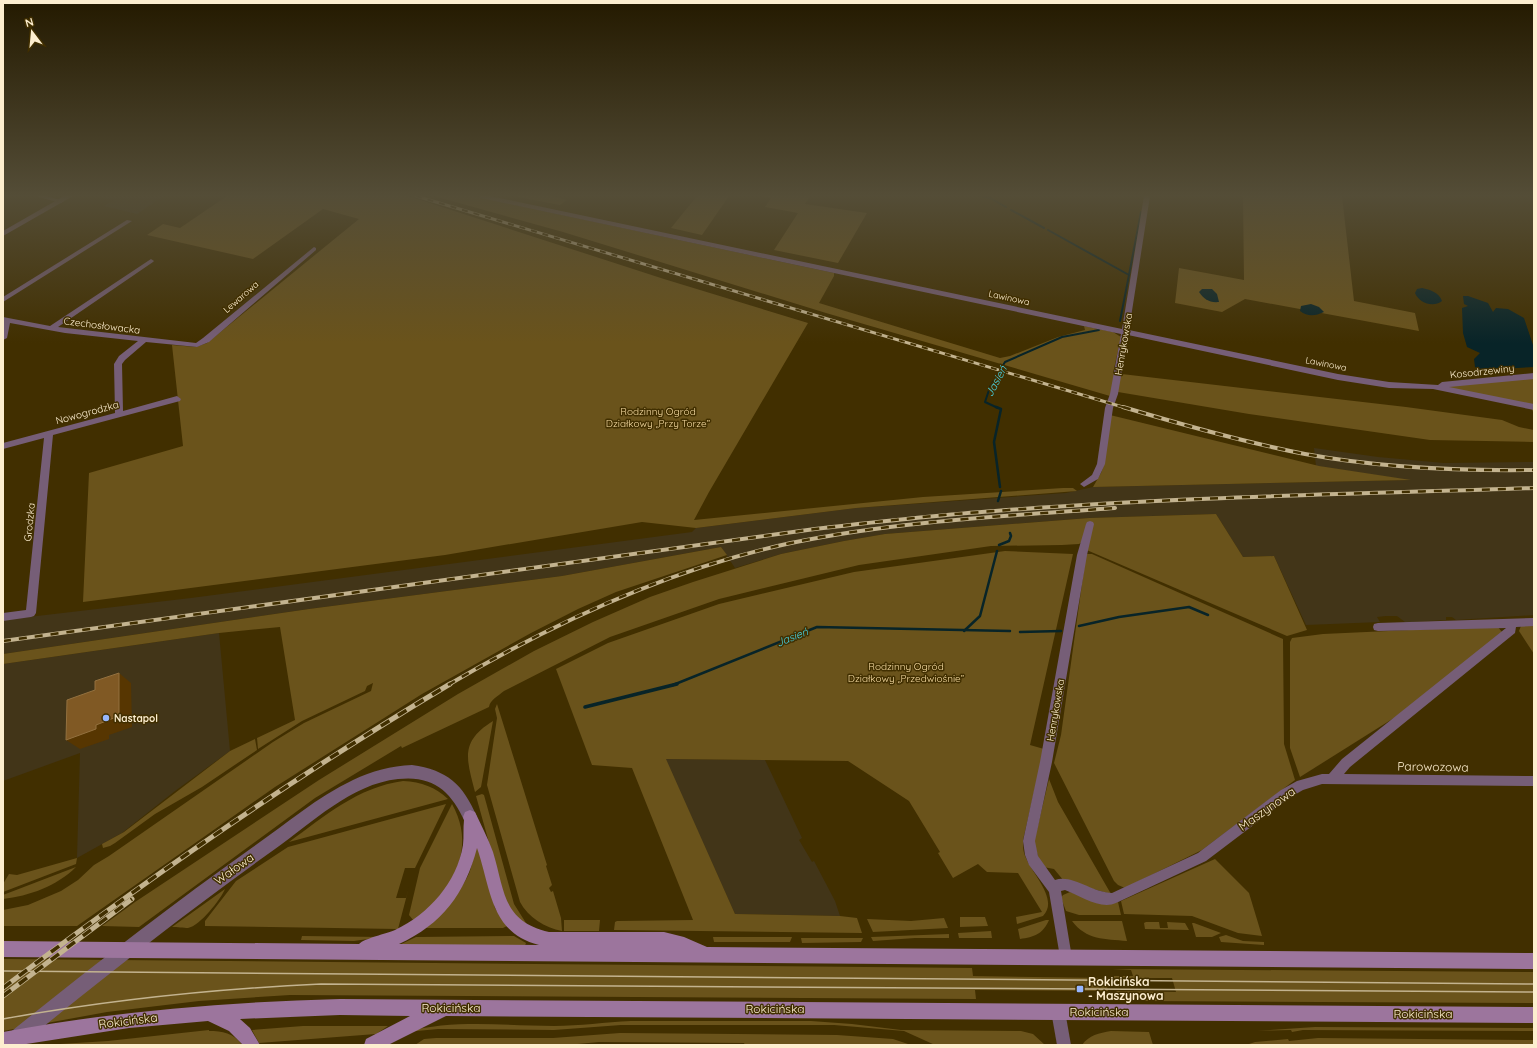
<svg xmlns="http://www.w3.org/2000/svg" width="1537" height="1048" font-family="Quicksand,sans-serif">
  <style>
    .built { fill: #423518 }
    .green { fill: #6a531b }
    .water { fill: #082428 }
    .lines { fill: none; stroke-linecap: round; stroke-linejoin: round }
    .stream-far2 { stroke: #082428; stroke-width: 2 }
    .stream-far1 { stroke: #082428; stroke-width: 2.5 }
    .stream { stroke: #082428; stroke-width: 3.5 }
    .minor { fill: #765e77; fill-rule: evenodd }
    .tertiary { fill: #765e77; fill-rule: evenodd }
    .secondary { fill: #9c759d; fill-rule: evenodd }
    .tram { stroke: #c3b38f; stroke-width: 1.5 }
    .rail-far2-casing { stroke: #c3b38f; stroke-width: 3 }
    .rail-far1-casing { stroke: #c3b38f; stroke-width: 4 }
    .rail-casing { stroke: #c3b38f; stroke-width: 5 }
    .rail-far2 { stroke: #412f00; stroke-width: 2; stroke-dasharray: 6; stroke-linecap: butt }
    .rail-far1 { stroke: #412f00; stroke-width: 2.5; stroke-dasharray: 8; stroke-linecap: butt }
    .rail { stroke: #412f00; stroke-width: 3.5; stroke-dasharray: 10; stroke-linecap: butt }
    .shaded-wall { fill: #573601 }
    .building { fill: #805924; stroke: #93713f }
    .poi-dot { fill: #97b6fd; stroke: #412f00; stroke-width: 1.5 }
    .labels { text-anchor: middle; stroke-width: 3; stroke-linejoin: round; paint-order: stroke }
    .far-street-label { font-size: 9px; fill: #fdeecf; stroke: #412f00 }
    .street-label { font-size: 10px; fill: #fdeecf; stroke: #412f00 }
    .park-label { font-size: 10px; fill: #f6dba2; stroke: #412f00 }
    .poi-label { font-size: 10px; font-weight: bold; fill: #fdeecf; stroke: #412f00; text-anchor: start }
    .water-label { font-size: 11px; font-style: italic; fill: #47d5e5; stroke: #412f00 }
    .near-street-label { font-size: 12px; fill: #fdeecf; stroke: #412f00 }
    .near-poi-label { font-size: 12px; font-weight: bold; fill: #fdeecf; stroke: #412f00; text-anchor: start }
  </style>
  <rect width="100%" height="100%" fill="#412f00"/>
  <g class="built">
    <polygon points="95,196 164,196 137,214 104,206 114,200"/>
    <polygon points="1314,448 1378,457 1444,463 1534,462 1534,615 1456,620 1452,617 1446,617 1446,620 1413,622 1405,622 1397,616 1386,616 1377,617 1380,622 1306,625 1274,556 1243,557 1216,514 1089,518 885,534 844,541 781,554 735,568 721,547 562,576 309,609 3,654 3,620 191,598 692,532 696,528 856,508 1066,493 1093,487 1408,480 1316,466"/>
    <polygon points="219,633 230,751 175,791 122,833 77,858 80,753 3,781 3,664"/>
    <polygon points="665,759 765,760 802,838 799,840 812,862 814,861 835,901 840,916 735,914"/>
  </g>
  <g class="green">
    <polygon points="227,196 408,196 664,279 808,323 709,492 694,520 923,497 1063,488 1073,488 1077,491 856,508 696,528 642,522 445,555 83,602 89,473 183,446 172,345 196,347 207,343 359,219 323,209 253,259 147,235 163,224 180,228"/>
    <polygon points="434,196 473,196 834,273 834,276 819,303 1000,358 1010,356 1058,337 1085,330 1084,326 1113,332 1121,337 1113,373 1406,407 1502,420 1519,427 1534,430 1534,442 1430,440 1249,414 1112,391 1110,396 826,313 563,232"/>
    <polygon points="513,196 553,196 567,200 560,205"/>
    <polygon points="697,196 729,196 702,235 671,228"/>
    <polygon points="762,196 810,196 805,204 867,213 838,263 774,250 798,213 765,207 771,198"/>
    <polygon points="1243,196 1342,196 1354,301 1415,313 1419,331 1245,299 1222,312 1175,303 1179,268 1244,280"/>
    <polygon points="1534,376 1534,415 1531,406 1433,386"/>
    <polygon points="1110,415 1319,466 1411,480 1093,487 1101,473 1104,465"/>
    <path d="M1216 514 1243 557 1274 556 1307 630 1287 636 1082 548 1084 541 1079 544 1062 545 991 546 859 565 719 599 610 637 504 691C498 696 490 700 489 707L402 748 401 746 315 798 139 927 102 926 135 902 319 780 458 694 534 651 593 622 650 597 693 582 781 554 844 541 885 534 1089 518Z"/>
    <polygon points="721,547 727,555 616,592 578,609 531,633 422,694 275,787 77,926 3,926 3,910 28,905 61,891 78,880 94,865 109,856 273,742 304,723 371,691 373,683 367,686 365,691 302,721 258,749 257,738 295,720 280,627 219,633 3,664 3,654 309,609 562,576"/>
    <path d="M1005 551 1073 554 1030 745 1044 749 1023 840C1023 847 1023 852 1026 858 1033 875 1059 900 1043 916L1017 924 1016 917 1042 912 1018 873 987 872 978 864 953 878 938 853 940 852 909 801 848 761 666 759 735 914 840 916 857 918 862 933 614 930 615 922 617 921 693 920 632 768 592 765 556 669 608 643 719 604 854 572Z"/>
    <polygon points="1087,554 1092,554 1283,639 1284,744 1295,780 1202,850 1125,888 1118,885 1114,881 1054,763 1061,735 1086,555"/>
    <polygon points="1534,624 1534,654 1519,631 1521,626"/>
    <polygon points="1497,626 1502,632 1405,711 1300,777 1290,748 1290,642 1292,638 1323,634"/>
    <path d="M497 704 547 865 546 866 552 885 549 888 551 892 553 891 561 918 562 931C545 928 528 917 520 902L487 785 497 718 495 709Z"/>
    <path d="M493 721 481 787 475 792C467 760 459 742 493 721Z"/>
    <polygon points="255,739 257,750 202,787 155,814 115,843 110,846 103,848 102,844 124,832 230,751"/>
    <polygon points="1049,779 1058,802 1111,894 1064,881 1054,869 1043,867 1039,860 1034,842"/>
    <path d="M403 781C422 782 435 787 448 799L289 842C325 816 358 787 403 781Z"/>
    <polygon points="482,794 484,795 514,904 526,923 517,920 505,900 476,796"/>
    <polygon points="446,804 415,868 405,868 396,898 406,898 409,887 398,929 205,926 205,921 236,881 288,847"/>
    <path d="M452 804C470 836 463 867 441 896 434 905 423 913 414 921L409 915 420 868Z"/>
    <path d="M477 843 495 908 507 926 503 928H426C441 916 463 889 470 871 473 862 474 852 477 843Z"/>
    <polygon points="77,858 76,864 3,892 3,884 9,874 17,875"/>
    <polygon points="1215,859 1249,893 1262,936 1238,933 1192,916 1124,914 1121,901"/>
    <path d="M76 867C57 886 29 896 3 899V895Z"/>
    <path d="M225 889C221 899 200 926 188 928 184 928 177 927 172 927Z"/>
    <polygon points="1070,892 1110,903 1118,902 1121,915 1079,915 1066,911 1061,898 1063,895"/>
    <polygon points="960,917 985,917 988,926 960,927"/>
    <polygon points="944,918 948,928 873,932 867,919 911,921"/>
    <polygon points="564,920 600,920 599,931 564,931"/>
    <path d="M1046 920H1049C1043 934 1034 937 1020 939L1018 929Z"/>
    <path d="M1072 921H1122L1127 941C1105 939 1086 940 1072 921Z"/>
    <polygon points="1146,922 1159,922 1160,928 1168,928 1167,922 1185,923 1189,930 1145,929 1144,923"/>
    <polygon points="1192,923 1194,923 1221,933 1212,937 1196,937"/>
    <polygon points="991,931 992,938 959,938 958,933"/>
    <polygon points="949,934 949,938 915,938 873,941 871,937"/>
    <polygon points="1226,935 1243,941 1264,942 1264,945 1221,942 1219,937"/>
    <polygon points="302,936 382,937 354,941 301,940"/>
    <polygon points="514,936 526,943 524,948 395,947 416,937"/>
    <polygon points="713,937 792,937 790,942 714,942"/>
    <polygon points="801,938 863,938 861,942 802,943"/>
    <polygon points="3,959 972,968 973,976 1105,978 1108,991 975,990 976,999 290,995 199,1001 107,1012 3,1031"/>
    <polygon points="1112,969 1534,972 1534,1003 1142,1001 1140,993 1117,993 1116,991 1176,992 1172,978 1114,978 1114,976 1133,976 1131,970"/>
    <path d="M631 1021H811L852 1024 901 1030 1021 1031 1033 1034 1045 1045H935L904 1031 834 1025H621L554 1030 438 1029 406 1032C454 1019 505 1026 554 1026 580 1026 605 1022 631 1021Z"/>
    <polygon points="303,1026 388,1026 376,1034 259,1043 252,1030"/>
    <polygon points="1315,1027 1534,1028 1534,1031 1303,1030 1292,1032 1291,1030 1257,1031"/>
    <path d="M209 1030V1031C222 1031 234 1033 242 1045H44L108 1041Z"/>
    <path d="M1111 1031 1149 1032 1153 1045H1082C1089 1035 1099 1033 1111 1031Z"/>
    <polygon points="620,1033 837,1035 893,1039 911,1045 745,1045 744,1043 599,1042 567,1045 415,1045 424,1039 436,1038 553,1038"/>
    <polygon points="1318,1038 1534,1040 1534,1045 1246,1045 1255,1042 1288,1039 1289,1041"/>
  </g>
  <g class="water">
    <path d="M1422 288C1430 290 1439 292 1442 301 1433 308 1419 303 1415 293L1417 289Z"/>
    <path d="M1202 289H1212L1217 294 1219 302C1209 303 1204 299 1199 292Z"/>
    <polygon points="1463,296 1468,296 1488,303 1493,312 1496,308 1508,309 1524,318 1534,348 1534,367 1481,370 1475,367 1474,359 1480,353 1467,347 1463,333 1462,308 1468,306 1464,304"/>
    <path d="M1311 304 1319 307 1324 312C1315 316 1308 317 1300 311L1301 306Z"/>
  </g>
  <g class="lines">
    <g class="stream-far2">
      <polyline points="981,196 990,198 1006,207"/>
      <polyline points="1011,210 1044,228"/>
      <polyline points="1048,230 1129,275 1120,321"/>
      <polyline points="1129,275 1141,212"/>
      <polyline points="998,408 985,402 990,387 1005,362 1062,337 1099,330"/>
    </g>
    <g class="stream-far1">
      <polyline points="996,407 1001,409 994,442 1000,487"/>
      <polyline points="998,501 1001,491"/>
      <polyline points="999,545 1009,541 1011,536 1010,533"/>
      <polyline points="1079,626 1119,617 1189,607 1208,615"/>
      <polyline points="964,631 980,616 997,551"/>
      <polyline points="1020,632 1061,631"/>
      <polyline points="673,685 817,627 1010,631"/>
    </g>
    <polyline class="stream" points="585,707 677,684"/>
    <g class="minor">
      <polygon points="35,196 46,196 64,201 61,203"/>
      <polygon points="478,196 490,196 1122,329 1144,196 1150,196 1129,330 1338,374 1389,382 1438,385 1442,382 1534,373 1534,379 1449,387 1534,404 1534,410 1433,389 1389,388 1338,380 1128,335 1118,394 1113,408 1105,464 1098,479 1084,487 1080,484 1092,475 1097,464 1105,408 1110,394 1121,334 481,198"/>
      <polygon points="127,220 132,221 3,302 3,297"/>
      <polygon points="314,247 316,248 316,250 209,342 197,347 146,342 125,360 122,364 123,411 177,396 181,399 180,401 53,435 36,613 34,616 31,617 3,621 3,613 26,610 44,438 3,449 3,443 115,413 114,364 119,356 138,341 65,333 10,323 7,338 3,340 3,317 50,326 151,259 154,261 153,262 58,327 196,343 203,338"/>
      <path d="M1090 521 1093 522 1094 524 1087 555 1052 762 1035 841 1038 856 1055 880C1072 874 1093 893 1112 893L1198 853 1281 790 1297 781 1322 774H1329L1342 759 1506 628 1378 631 1374 630 1373 627 1374 624 1378 623 1534 618V626L1516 627 1515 633 1350 767 1344 774 1534 776V786L1322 784 1303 790 1289 798 1206 861 1116 903C1101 910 1080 896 1065 890L1061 891 1072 958 1071 963 1066 964 1061 963 1049 892 1029 865 1025 855 1023 841 1040 762 1077 555 1086 524 1087 522Z"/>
      <polygon points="1058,1004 1063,1006 1065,1011 1071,1045 1057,1045 1051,1011 1053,1006"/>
    </g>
    <g class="tertiary">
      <polygon points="64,196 73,196 3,236 3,231"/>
      <path d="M412 765C447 770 463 784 477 817L475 822 470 824 465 822C451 791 433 775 398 779 351 784 312 823 275 849 188 911 104 977 21 1045H3V1038C85 972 167 908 253 847 286 824 317 797 353 780 372 771 391 766 412 765Z"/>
    </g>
    <g class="secondary">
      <path d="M470 810 475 812C481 825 488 838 493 852 505 891 502 921 549 932H664L684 937 707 947 1534 953V969L3 957V941L359 944C365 938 386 934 395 930 429 914 457 882 463 845 464 837 463 828 464 820L463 817 465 812ZM477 848C491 888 490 933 539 945L399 944C442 924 465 894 477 848Z"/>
      <path d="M340 999 1534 1007V1023L446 1016 388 1045H364L366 1039 410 1016 340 1015 240 1019 250 1028 260 1045H243L229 1031 208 1021 129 1028 20 1045H3V1032C115 1011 226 1002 340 999Z"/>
    </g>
    <g class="tram">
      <polyline points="3,971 1534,984"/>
      <path d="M3 1019C108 1000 214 989 321 984L1534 992"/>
    </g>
    <g class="rail-far2-casing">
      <polyline id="rail-far2" points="416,196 1126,408"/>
    </g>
    <g class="rail-far1-casing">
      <g id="rail-far1">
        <path d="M1123 407C1183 425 1243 442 1305 454 1381 468 1457 471 1534 470"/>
        <path d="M3 641 815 529C875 522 935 515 995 511 1174 497 1354 494 1534 488"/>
        <path d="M448 685C555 622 669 569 791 543 897 521 1007 516 1115 508"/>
      </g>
    </g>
    <g class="rail-casing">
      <g id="rail">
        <path d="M3 988C147 879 295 776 450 684"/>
        <polyline points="3,996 132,899"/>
      </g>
    </g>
    <use href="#rail-far2" class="rail-far2"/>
    <use href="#rail-far1" class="rail-far1"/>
    <use href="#rail" class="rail"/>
  </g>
  <polygon class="shaded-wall" points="119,673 131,683 132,727 109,735 109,739 80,749 66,740 96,725"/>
  <polygon class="building" points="119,673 119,716 96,725 96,729 66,740 67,700 95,690 95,681"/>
  <linearGradient id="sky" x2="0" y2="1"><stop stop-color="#241a00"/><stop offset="0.57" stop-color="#544d37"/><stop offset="1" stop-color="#544d37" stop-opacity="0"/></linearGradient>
  <rect width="1537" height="343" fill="url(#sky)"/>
  <g class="poi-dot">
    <circle cx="106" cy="718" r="4"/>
    <rect x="1076" y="985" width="8" height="8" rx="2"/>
  </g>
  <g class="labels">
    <g class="far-street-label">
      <text transform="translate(241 297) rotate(-41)" y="3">Lewarowa</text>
      <text transform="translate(1009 298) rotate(12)" y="3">Lawinowa</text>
      <text transform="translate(1326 364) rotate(11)" y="3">Lawinowa</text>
    </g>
    <g class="street-label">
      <text transform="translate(102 325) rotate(7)" y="4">Czechosłowacka</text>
      <text transform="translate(1123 344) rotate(-80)" y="4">Henrykowska</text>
      <text transform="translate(1482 371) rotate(-6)" y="4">Kosodrzewiny</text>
      <text transform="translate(87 412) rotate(-15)" y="4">Nowogrodzka</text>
      <text transform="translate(29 522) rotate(-84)" y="4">Grodzka</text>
      <text transform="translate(1055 710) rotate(-80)" y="4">Henrykowska</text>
    </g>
    <g class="park-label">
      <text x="658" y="415">Rodzinny Ogród<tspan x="658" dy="12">Działkowy „Przy Torze”</tspan></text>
      <text x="906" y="670">Rodzinny Ogród<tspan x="906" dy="12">Działkowy „Przedwiośnie”</tspan></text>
    </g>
    <g class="poi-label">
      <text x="114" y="722">Nastapol</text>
    </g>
    <g class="water-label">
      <text transform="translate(996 381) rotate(-62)" y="4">Jasień</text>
      <text transform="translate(792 637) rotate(-22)" y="4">Jasień</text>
    </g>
    <g class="near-street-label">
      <text transform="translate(1433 767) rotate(1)" y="4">Parowozowa</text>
      <text transform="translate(1267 809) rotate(-35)" y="4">Maszynowa</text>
      <text transform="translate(234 869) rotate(-35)" y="4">Wałowa</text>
      <text x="451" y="1012">Rokicińska</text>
      <text x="775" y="1013">Rokicińska</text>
      <text x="1099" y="1016">Rokicińska</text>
      <text x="1423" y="1018">Rokicińska</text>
      <text transform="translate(128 1021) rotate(-7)" y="4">Rokicińska</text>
    </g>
    <g class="near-poi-label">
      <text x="1088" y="986">Rokicińska<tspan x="1088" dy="14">- Maszynowa</tspan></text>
    </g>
  </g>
  <rect width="1537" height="1048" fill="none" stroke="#fdeecf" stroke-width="8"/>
  <g transform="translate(32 32) rotate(344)" stroke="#412f00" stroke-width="3" paint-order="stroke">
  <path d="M0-3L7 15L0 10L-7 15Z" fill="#fdeecf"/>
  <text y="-6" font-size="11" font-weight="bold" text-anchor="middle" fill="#fdeecf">N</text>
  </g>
</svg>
